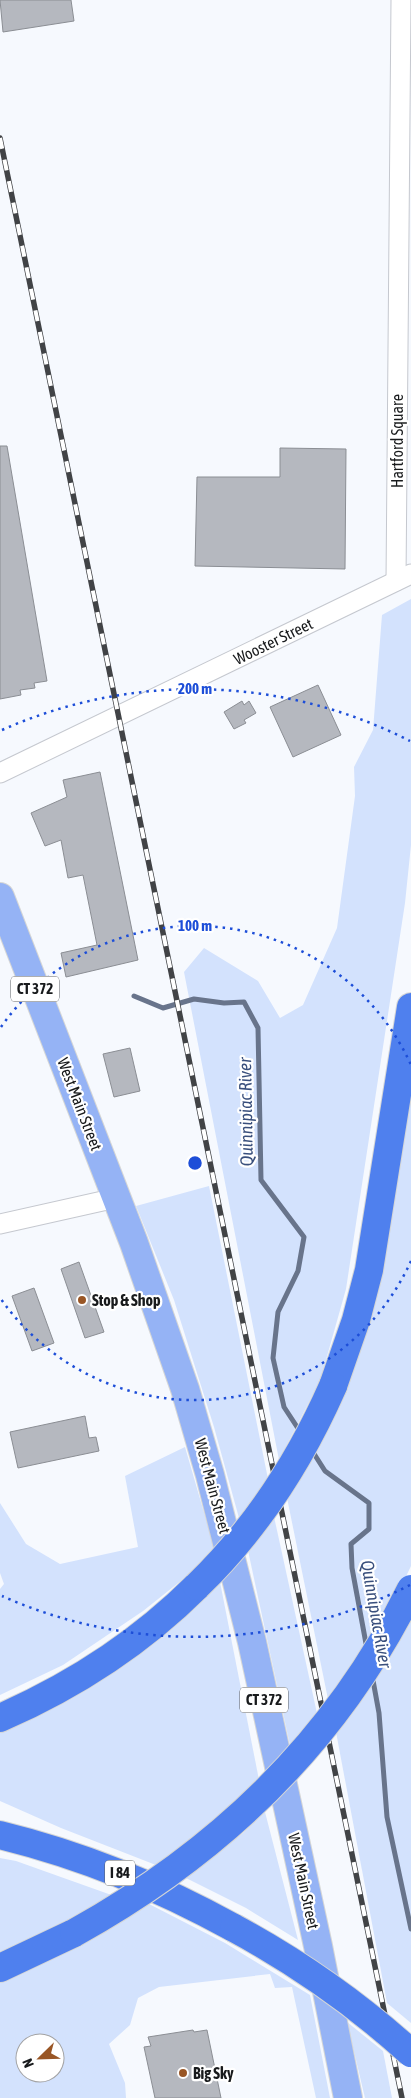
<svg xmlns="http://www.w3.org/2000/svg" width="411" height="2098" font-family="'Asap Condensed',sans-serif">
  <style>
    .green { fill: #d3e2fd; fill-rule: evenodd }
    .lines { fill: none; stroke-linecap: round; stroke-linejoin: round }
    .stream { stroke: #68748b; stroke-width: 5 }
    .building { fill: #b5b8bf; stroke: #8b8e94 }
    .street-casing { stroke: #c5c8cf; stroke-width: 21 }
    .primary-casing { stroke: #d5d6d6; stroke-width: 30 }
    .highway-casing { stroke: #d5d6d6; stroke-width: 30 }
    .street { stroke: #fff; stroke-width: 19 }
    .primary { stroke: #95b3f5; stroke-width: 28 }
    .highway { stroke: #4f80ee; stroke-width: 28 }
    .rail-casing { stroke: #414346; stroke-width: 5.5 }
    .rail { stroke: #fff; stroke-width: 4; stroke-dasharray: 11; stroke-linecap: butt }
    .highway-bridge-casing { stroke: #d5d6d6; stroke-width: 30; stroke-linecap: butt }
    .highway-bridge { stroke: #4f80ee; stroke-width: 28 }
    .ring { fill: none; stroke: #1d4ed8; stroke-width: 2.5; stroke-dasharray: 2.5 5 }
    .poi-dot { fill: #995625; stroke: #fff; stroke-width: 2 }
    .labels { text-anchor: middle; stroke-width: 4.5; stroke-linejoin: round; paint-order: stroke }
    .shield { fill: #fff; stroke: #5d5f60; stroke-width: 1 }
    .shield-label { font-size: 15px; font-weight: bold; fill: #181a1c }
    .street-label { font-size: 16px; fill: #181a1c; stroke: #fff }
    .poi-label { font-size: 16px; font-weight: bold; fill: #181a1c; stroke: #fff; text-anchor: start }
    .water-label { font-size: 18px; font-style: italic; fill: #394f7c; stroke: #fff }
    .centre { fill: #1d4ed8; stroke: #fff; stroke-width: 2.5 }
    .ring-label { font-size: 15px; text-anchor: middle; font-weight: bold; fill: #1d4ed8; stroke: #fff; stroke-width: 4.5; stroke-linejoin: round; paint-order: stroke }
  </style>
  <rect width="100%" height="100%" fill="#f6f9fe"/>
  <g class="green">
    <polygon points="411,599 411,845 405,903 346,1289 320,1381 279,1460 184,972 204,948 258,981 280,1018 303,1005 337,928 355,796 354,767 373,730 382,615"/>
    <polygon points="411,1054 411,1566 395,1599 329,1704 286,1493 314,1447"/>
    <polygon points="209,1186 268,1479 239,1518 214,1427 174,1300 136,1206"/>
    <polygon points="185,1447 214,1547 187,1576 143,1611 63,1665 0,1695 0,1589 4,1584 0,1573 0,1503 26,1544 60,1564 138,1547 125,1476"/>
    <polygon points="273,1512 318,1718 291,1750 247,1546"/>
    <polygon points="219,1577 260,1785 161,1867 61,1828 0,1801 0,1728"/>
    <polygon points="411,1617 411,2023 387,2003 336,1732"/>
    <polygon points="265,1812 298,1940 246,1908 186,1878 243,1833"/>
    <polygon points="0,1858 16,1861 117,1897 0,1955"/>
    <path d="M149 1904 225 1943 310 1995 330 2098H316L292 1987 275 1988 270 1974 159 1987 138 1998 130 2025 109 2044 125 2083 126 2098H0V1982L81 1945ZM25 2043H55V2073H25Z"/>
    <polygon points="347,2022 383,2051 392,2098 365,2098"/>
  </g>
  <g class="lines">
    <g class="stream">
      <polyline points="134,996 163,1008 194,999 224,1003 244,1002 258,1028 261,1180 304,1237 298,1271 278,1312 273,1358 284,1407 301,1433"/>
      <polyline points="311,1449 325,1471 369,1503 369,1529 351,1544 352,1568 367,1649"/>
      <polyline points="372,1675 379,1713 387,1817 411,1929"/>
    </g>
  </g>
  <g class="building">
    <polygon points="0,0 71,0 74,21 3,32"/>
    <polygon points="0,446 7,446 47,681 34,683 35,688 20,690 21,695 0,699"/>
    <polygon points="280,448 346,449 345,569 195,566 197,477 280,477"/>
    <polygon points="318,685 341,735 293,757 270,707"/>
    <polygon points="242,701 244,705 249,701 256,713 244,720 246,723 234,729 224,712"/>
    <polygon points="100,772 138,960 66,977 61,953 97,945 83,875 68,878 61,840 45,846 31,813 67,797 63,780"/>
    <polygon points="130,1048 140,1091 114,1097 103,1054"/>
    <polygon points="79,1262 104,1332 85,1338 61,1269"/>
    <polygon points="34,1288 54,1343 32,1351 12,1296"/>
    <polygon points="85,1416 89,1438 96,1437 99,1451 18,1468 10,1432"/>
    <polygon points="193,2030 194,2032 207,2030 221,2098 155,2098 144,2047 151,2046 148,2037"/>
  </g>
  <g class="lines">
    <g class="street-casing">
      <g id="street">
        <polyline points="396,581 401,0"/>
        <polyline points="0,773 411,574"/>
        <polyline points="0,1224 116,1198"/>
      </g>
    </g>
    <g class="primary-casing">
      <polyline id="primary" points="0,897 134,1243 185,1389 210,1475 252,1642 318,1946 348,2098"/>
    </g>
    <g class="highway-casing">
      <g id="highway">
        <polyline points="333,1386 356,1320 369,1270 411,1007"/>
        <path d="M0 1718C73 1686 141 1642 197 1586"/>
        <path d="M0 1835C82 1855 160 1887 234 1928"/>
        <polyline points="0,1968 74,1933"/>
      </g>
    </g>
    <use href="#street" class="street"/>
    <use href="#primary" class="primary"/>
    <use href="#highway" class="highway"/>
    <g class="rail-casing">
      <polyline id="rail" points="0,138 402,2098"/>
    </g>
    <use href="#rail" class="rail"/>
    <g class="highway-bridge-casing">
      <g id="highway-bridge">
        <path d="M197 1586C256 1529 300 1461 333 1386"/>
        <path d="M234 1928C297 1962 358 2005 411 2053"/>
        <path d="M74 1933C220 1852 337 1740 411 1589"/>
      </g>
    </g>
    <use href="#highway-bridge" class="highway-bridge"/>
  </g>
  <g class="ring">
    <path d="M411 1261A237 237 0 0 1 1 1299M1 1027A237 237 0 0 1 411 1065"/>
    <path d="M410 1585A474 474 0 0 1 2 1596M2 730A474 474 0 0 1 410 741"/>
  </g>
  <g class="poi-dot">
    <circle cx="82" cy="1300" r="5"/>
    <circle cx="183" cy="2073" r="5"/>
  </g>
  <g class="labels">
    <g class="shield">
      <rect x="11" y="976.5" width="48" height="25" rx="4"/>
      <rect x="240" y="1687.5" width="48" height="25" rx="4"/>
      <rect x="105" y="1860.5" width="30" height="25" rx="4"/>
    </g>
    <g class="shield-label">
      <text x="35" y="994">CT 372</text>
      <text x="264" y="1705">CT 372</text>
      <text x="120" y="1878">I 84</text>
    </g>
    <g class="street-label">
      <text transform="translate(397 441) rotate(-90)" y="6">Hartford Square</text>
      <text transform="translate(273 641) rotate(-26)" y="6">Wooster Street</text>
      <text transform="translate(80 1104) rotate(69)" y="6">West Main Street</text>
      <text transform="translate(213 1486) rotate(75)" y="6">West Main Street</text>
      <text transform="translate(304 1881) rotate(78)" y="6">West Main Street</text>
    </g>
    <g class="poi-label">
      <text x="92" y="1306">Stop &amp; Shop</text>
      <text x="193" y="2079">Big Sky</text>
    </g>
    <g class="water-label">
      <text transform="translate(246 1112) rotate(-91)" y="6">Quinnipiac River</text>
      <text transform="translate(376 1614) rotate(80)" y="6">Quinnipiac River</text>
    </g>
  </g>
  <circle cx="195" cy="1163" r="8" class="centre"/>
  <g class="ring-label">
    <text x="195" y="694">200 m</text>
    <text x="195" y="931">100 m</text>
  </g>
  <g transform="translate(40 2058) rotate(247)"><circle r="24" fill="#ffffff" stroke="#a3a3a4"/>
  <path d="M0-4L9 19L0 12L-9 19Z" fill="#995625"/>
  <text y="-8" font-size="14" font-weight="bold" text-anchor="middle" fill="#181a1c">N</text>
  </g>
</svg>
